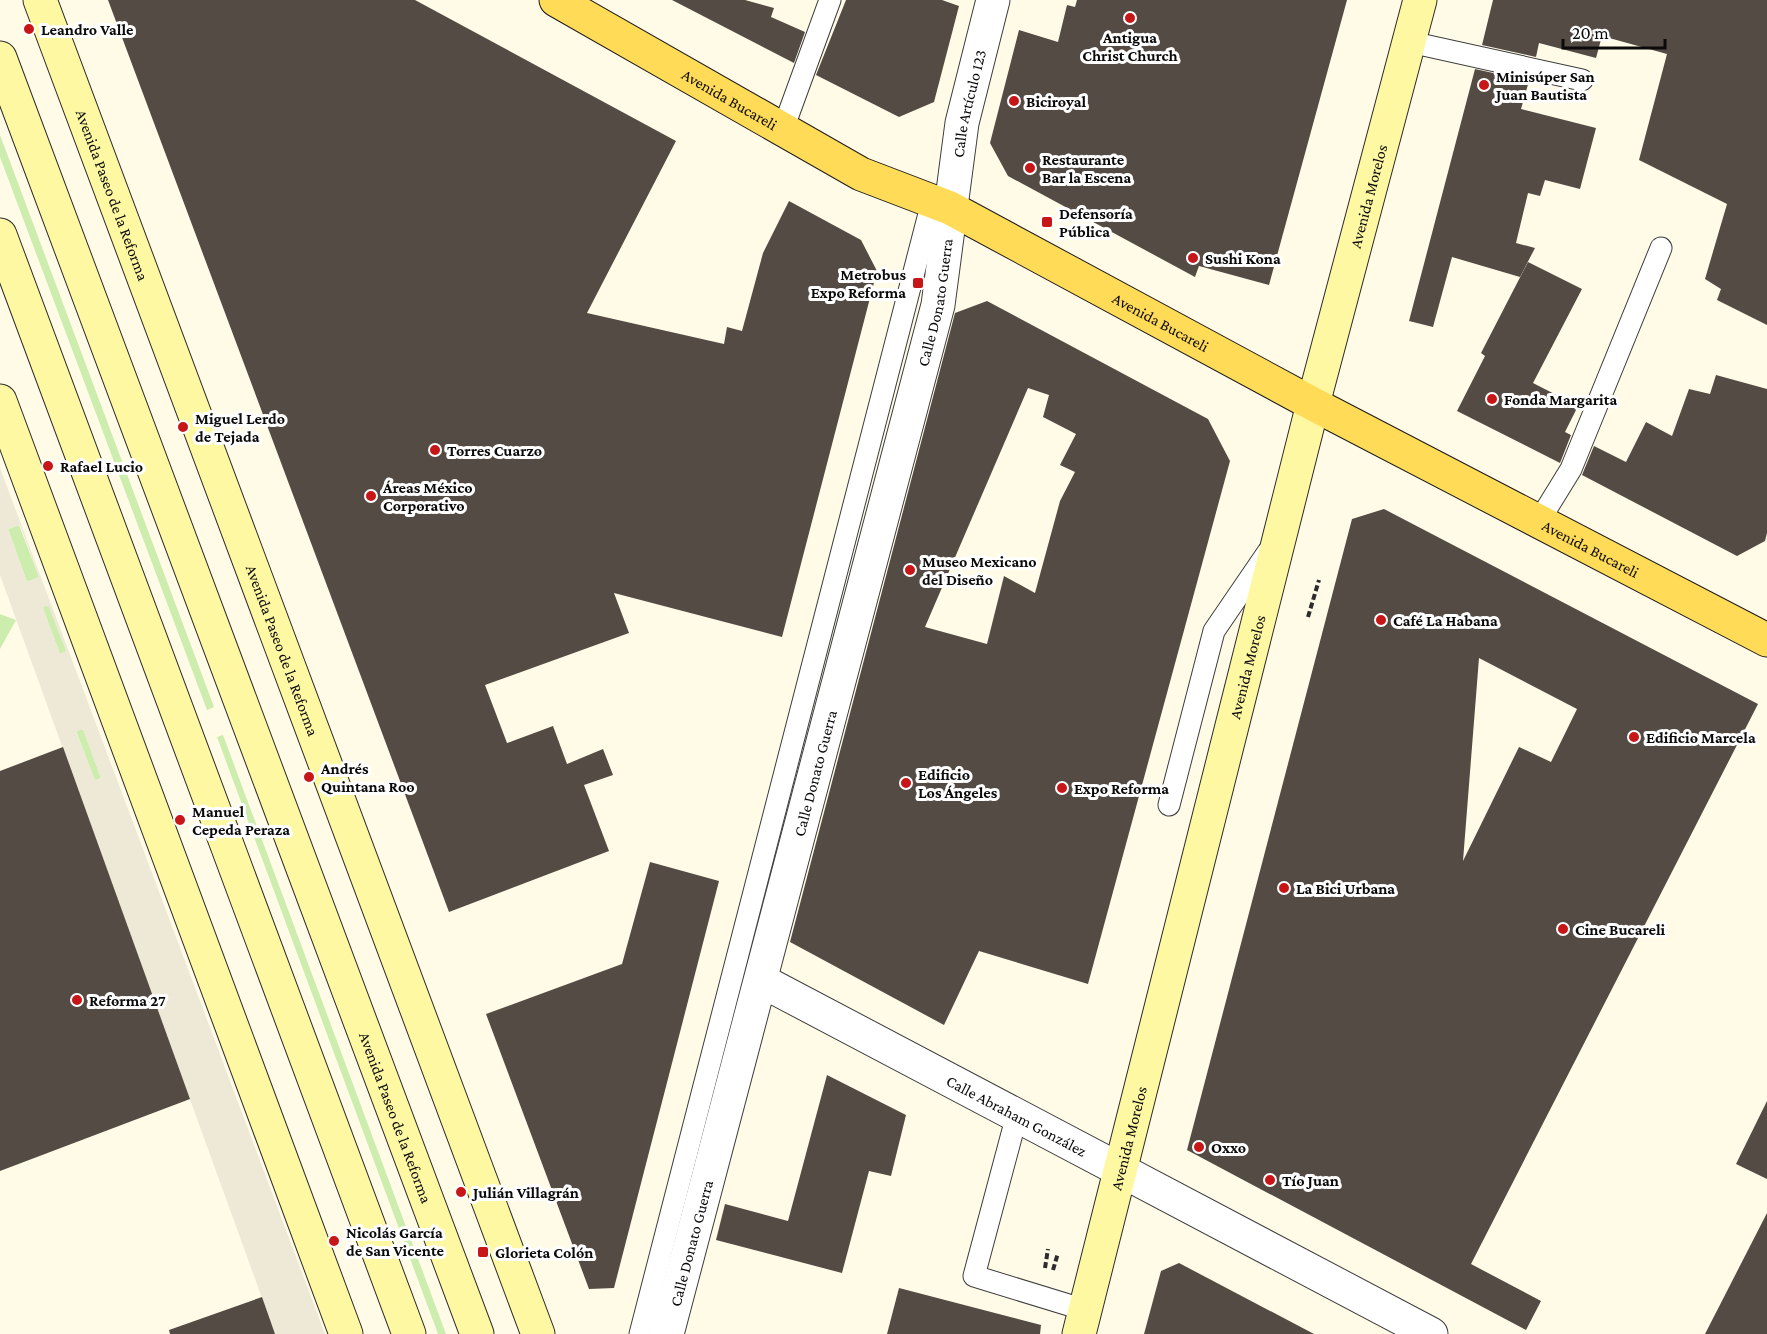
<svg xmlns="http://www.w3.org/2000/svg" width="1767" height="1334" font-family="'Crimson Pro',serif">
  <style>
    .green { fill: #ccedad }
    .plaza { fill: #eee9d7; fill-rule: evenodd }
    .building { fill: #544b45; fill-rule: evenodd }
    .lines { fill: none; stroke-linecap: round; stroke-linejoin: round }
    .lane-casing { stroke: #3d3d3d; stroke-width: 23 }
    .street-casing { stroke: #3d3d3d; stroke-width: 35 }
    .secondary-casing { stroke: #2c2c2c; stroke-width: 35 }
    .primary-casing { stroke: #1b1b1b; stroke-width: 35 }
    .path { stroke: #2c2c2c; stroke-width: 4; stroke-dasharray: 6 3; stroke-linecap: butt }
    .lane { stroke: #fff; stroke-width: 21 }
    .street { stroke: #fff; stroke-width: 33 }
    .secondary { stroke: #fff8a2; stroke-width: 33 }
    .primary { stroke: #ffdb57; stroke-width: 33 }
    .poi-dot { fill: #c61618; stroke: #fff; stroke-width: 2 }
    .labels { text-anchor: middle; stroke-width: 6; stroke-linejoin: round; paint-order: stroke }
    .poi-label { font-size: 16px; font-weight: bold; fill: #0a0a0a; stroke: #fff; text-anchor: start }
    .street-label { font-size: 16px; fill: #0a0a0a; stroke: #fff }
  </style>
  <rect width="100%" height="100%" fill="#fffbe7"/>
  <g class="green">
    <polygon points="0,135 214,707 207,710 0,157"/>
    <polygon points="19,525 39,577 27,582 8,529"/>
    <polygon points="49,605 67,651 60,654 42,607"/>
    <polygon points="0,614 16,620 0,649"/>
    <polygon points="83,729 101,778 95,781 76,731"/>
    <polygon points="223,735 446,1334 438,1334 217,737"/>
  </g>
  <path class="plaza" d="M0 468 325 1334H275L0 575ZM20 525 39 577 27 582 8 529ZM48 605 66 651 60 654 43 607ZM83 729 101 778 95 780 76 732Z"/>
  <g class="building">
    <polygon points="108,0 415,0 676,141 587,313 724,344 727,327 742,331 763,253 789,201 861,240 877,271 782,637 614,593 629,633 485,685 507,743 553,726 567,764 603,749 613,775 584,785 609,851 449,912"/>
    <polygon points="672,0 745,0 774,8 771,17 805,32 794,63"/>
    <polygon points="846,0 942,0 959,6 934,102 899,117 816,75"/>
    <polygon points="1077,0 1347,0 1269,285 1199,266 1195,277 1008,176 990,143 1019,30 1058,42 1067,5 1075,7"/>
    <polygon points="1493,0 1767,0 1767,325 1717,300 1721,289 1705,279 1727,204 1639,160 1667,54 1602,36 1596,58 1539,43 1536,57 1482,45"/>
    <polygon points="1475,69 1529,81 1521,109 1596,128 1580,189 1545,180 1540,196 1528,193 1516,243 1535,248 1520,277 1452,257 1433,327 1409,321"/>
    <polygon points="1528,262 1582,289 1533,383 1578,406 1565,432 1571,435 1560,463 1457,411 1485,356 1481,353"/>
    <path d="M987 301 1208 419 1230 461 1088 984 979 951 944 1025 790 942 955 313ZM1028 388 1049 395 1043 417 1076 434 1060 465 1075 472 1060 501 1035 593 1004 576 987 644 925 627Z"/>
    <polygon points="1716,375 1767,389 1767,533 1765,541 1737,556 1582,475 1594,446 1626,462 1646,422 1672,436 1689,389 1710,394"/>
    <path d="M1384 509 1758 704 1471 1264 1541 1301 1526 1330 1187 1150 1352 519ZM1479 658 1577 709 1551 762 1519 747 1463 861Z"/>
    <polygon points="63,747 190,1099 0,1171 0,771"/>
    <polygon points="650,862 719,881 614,1288 589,1289 486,1014 622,964"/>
    <polygon points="827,1075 906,1115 891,1176 869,1171 842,1273 716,1240 725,1204 788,1221"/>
    <polygon points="1767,1101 1767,1179 1736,1164"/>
    <polygon points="1767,1213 1767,1334 1705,1334"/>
    <polygon points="1179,1263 1314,1334 1144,1334 1161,1271"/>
    <polygon points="899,1288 1041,1325 1040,1334 887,1334"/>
    <polygon points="262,1297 275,1334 170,1334 169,1330"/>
  </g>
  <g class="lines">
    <g class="lane-casing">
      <g id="lane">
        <polyline points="1410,42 1582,80"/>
        <polyline points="783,129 830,0"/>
        <polyline points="1539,521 1571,469 1661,248"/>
        <polyline points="1169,805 1214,631 1268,552"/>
        <polyline points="1017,1115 974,1276 1085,1310"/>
        <polyline points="640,1334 932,202"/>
      </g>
    </g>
    <g class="street-casing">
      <g id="street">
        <path id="s1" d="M762 981 1431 1334"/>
        <path id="s2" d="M667 1334 938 305 962 123 993 0"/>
      </g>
    </g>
    <g class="secondary-casing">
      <g id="secondary">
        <path id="s3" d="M40 0 538 1334"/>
        <path id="s4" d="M0 58 477 1334"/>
        <polyline points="0,235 409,1334"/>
        <polyline points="0,401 346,1334"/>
        <path id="s5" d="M1079 1334 1313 404 1420 0"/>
      </g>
    </g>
    <g class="primary-casing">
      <g id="primary">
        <path id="s6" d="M556 0 861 174 950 208 1313 404 1767 640"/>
      </g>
    </g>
    <g class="path">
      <polyline points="1308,617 1319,580"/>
      <polyline points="1045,1268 1048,1249"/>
      <polyline points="1053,1270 1058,1253"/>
    </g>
    <use href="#lane" class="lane"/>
    <use href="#street" class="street"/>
    <use href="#secondary" class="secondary"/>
    <use href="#primary" class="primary"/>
  </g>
  <g class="poi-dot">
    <circle cx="1130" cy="18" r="6"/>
    <circle cx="29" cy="29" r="6"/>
    <circle cx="1484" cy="85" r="6"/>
    <circle cx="1014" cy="101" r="6"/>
    <circle cx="1030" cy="168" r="6"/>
    <rect x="1041" y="216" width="12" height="12" rx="3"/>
    <circle cx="1193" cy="258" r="6"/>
    <rect x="912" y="277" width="12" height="12" rx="3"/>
    <circle cx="1492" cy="399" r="6"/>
    <circle cx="183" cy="427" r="6"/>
    <circle cx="435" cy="450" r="6"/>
    <circle cx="48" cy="466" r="6"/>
    <circle cx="371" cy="496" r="6"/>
    <circle cx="910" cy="570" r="6"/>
    <circle cx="1381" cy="620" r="6"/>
    <circle cx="1634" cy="737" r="6"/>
    <circle cx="309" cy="777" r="6"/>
    <circle cx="906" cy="783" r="6"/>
    <circle cx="1062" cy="788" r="6"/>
    <circle cx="180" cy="820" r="6"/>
    <circle cx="1284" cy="888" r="6"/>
    <circle cx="1563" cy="929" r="6"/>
    <circle cx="77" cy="1000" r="6"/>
    <circle cx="1199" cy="1147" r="6"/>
    <circle cx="1270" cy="1180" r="6"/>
    <circle cx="461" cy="1192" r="6"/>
    <circle cx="334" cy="1241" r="6"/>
    <rect x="477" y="1246" width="12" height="12" rx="3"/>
  </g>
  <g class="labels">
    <g class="poi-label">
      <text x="41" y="35">Leandro Valle</text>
      <text x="1130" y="43" text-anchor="middle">Antigua<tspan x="1130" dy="18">Christ Church</tspan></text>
      <text x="1496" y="82">Minisúper San<tspan x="1496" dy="18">Juan Bautista</tspan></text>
      <text x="1026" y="107">Biciroyal</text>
      <text x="1042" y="165">Restaurante<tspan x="1042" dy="18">Bar la Escena</tspan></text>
      <text x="1059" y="219">Defensoría<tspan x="1059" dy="18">Pública</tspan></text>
      <text x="1205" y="264">Sushi Kona</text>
      <text x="906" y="280" text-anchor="end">Metrobus<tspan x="906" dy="18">Expo Reforma</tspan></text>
      <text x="1504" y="405">Fonda Margarita</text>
      <text x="195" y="424">Miguel Lerdo<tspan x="195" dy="18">de Tejada</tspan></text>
      <text x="447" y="456">Torres Cuarzo</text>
      <text x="60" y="472">Rafael Lucio</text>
      <text x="383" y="493">Áreas México<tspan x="383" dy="18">Corporativo</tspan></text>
      <text x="922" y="567">Museo Mexicano<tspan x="922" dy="18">del Diseño</tspan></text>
      <text x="1393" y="626">Café La Habana</text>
      <text x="1646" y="743">Edificio Marcela</text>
      <text x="321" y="774">Andrés<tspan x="321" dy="18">Quintana Roo</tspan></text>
      <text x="918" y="780">Edificio<tspan x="918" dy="18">Los Ángeles</tspan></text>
      <text x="1074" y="794">Expo Reforma</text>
      <text x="192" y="817">Manuel<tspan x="192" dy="18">Cepeda Peraza</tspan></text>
      <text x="1296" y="894">La Bici Urbana</text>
      <text x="1575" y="935">Cine Bucareli</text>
      <text x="89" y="1006">Reforma 27</text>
      <text x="1211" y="1153">Oxxo</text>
      <text x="1282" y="1186">Tío Juan</text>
      <text x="473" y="1198">Julián Villagrán</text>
      <text x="346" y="1238">Nicolás García<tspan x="346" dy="18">de San Vicente</tspan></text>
      <text x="495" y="1258">Glorieta Colón</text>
    </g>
    <g class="street-label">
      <text dy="6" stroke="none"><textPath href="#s6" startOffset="200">Avenida Bucareli</textPath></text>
      <text dy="6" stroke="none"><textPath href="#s2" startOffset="1268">Calle Artículo 123</textPath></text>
      <text dy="6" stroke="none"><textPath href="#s3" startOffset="208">Avenida Paseo de la Reforma</textPath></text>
      <text dy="6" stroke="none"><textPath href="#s5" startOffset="1174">Avenida Morelos</textPath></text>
      <text dy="6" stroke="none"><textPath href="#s2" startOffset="1066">Calle Donato Guerra</textPath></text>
      <text dy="6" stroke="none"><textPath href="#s6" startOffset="686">Avenida Bucareli</textPath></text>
      <text dy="6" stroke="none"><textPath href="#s6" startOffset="1172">Avenida Bucareli</textPath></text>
      <text dy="6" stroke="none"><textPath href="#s3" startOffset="694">Avenida Paseo de la Reforma</textPath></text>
      <text dy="6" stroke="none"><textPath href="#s5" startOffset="688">Avenida Morelos</textPath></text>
      <text dy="6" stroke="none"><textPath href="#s2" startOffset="580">Calle Donato Guerra</textPath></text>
      <text dy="6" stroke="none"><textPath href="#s1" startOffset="288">Calle Abraham González</textPath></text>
      <text dy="6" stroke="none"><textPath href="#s4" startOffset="1131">Avenida Paseo de la Reforma</textPath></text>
      <text dy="6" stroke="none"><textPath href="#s5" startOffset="202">Avenida Morelos</textPath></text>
      <text dy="6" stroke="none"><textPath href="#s2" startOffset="94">Calle Donato Guerra</textPath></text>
    </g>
  </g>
  <path d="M1563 39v9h102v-9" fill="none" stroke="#0a0a0a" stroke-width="3"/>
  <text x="1572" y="39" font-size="18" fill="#0a0a0a" stroke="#ffffff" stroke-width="4.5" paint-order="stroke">20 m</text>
</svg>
